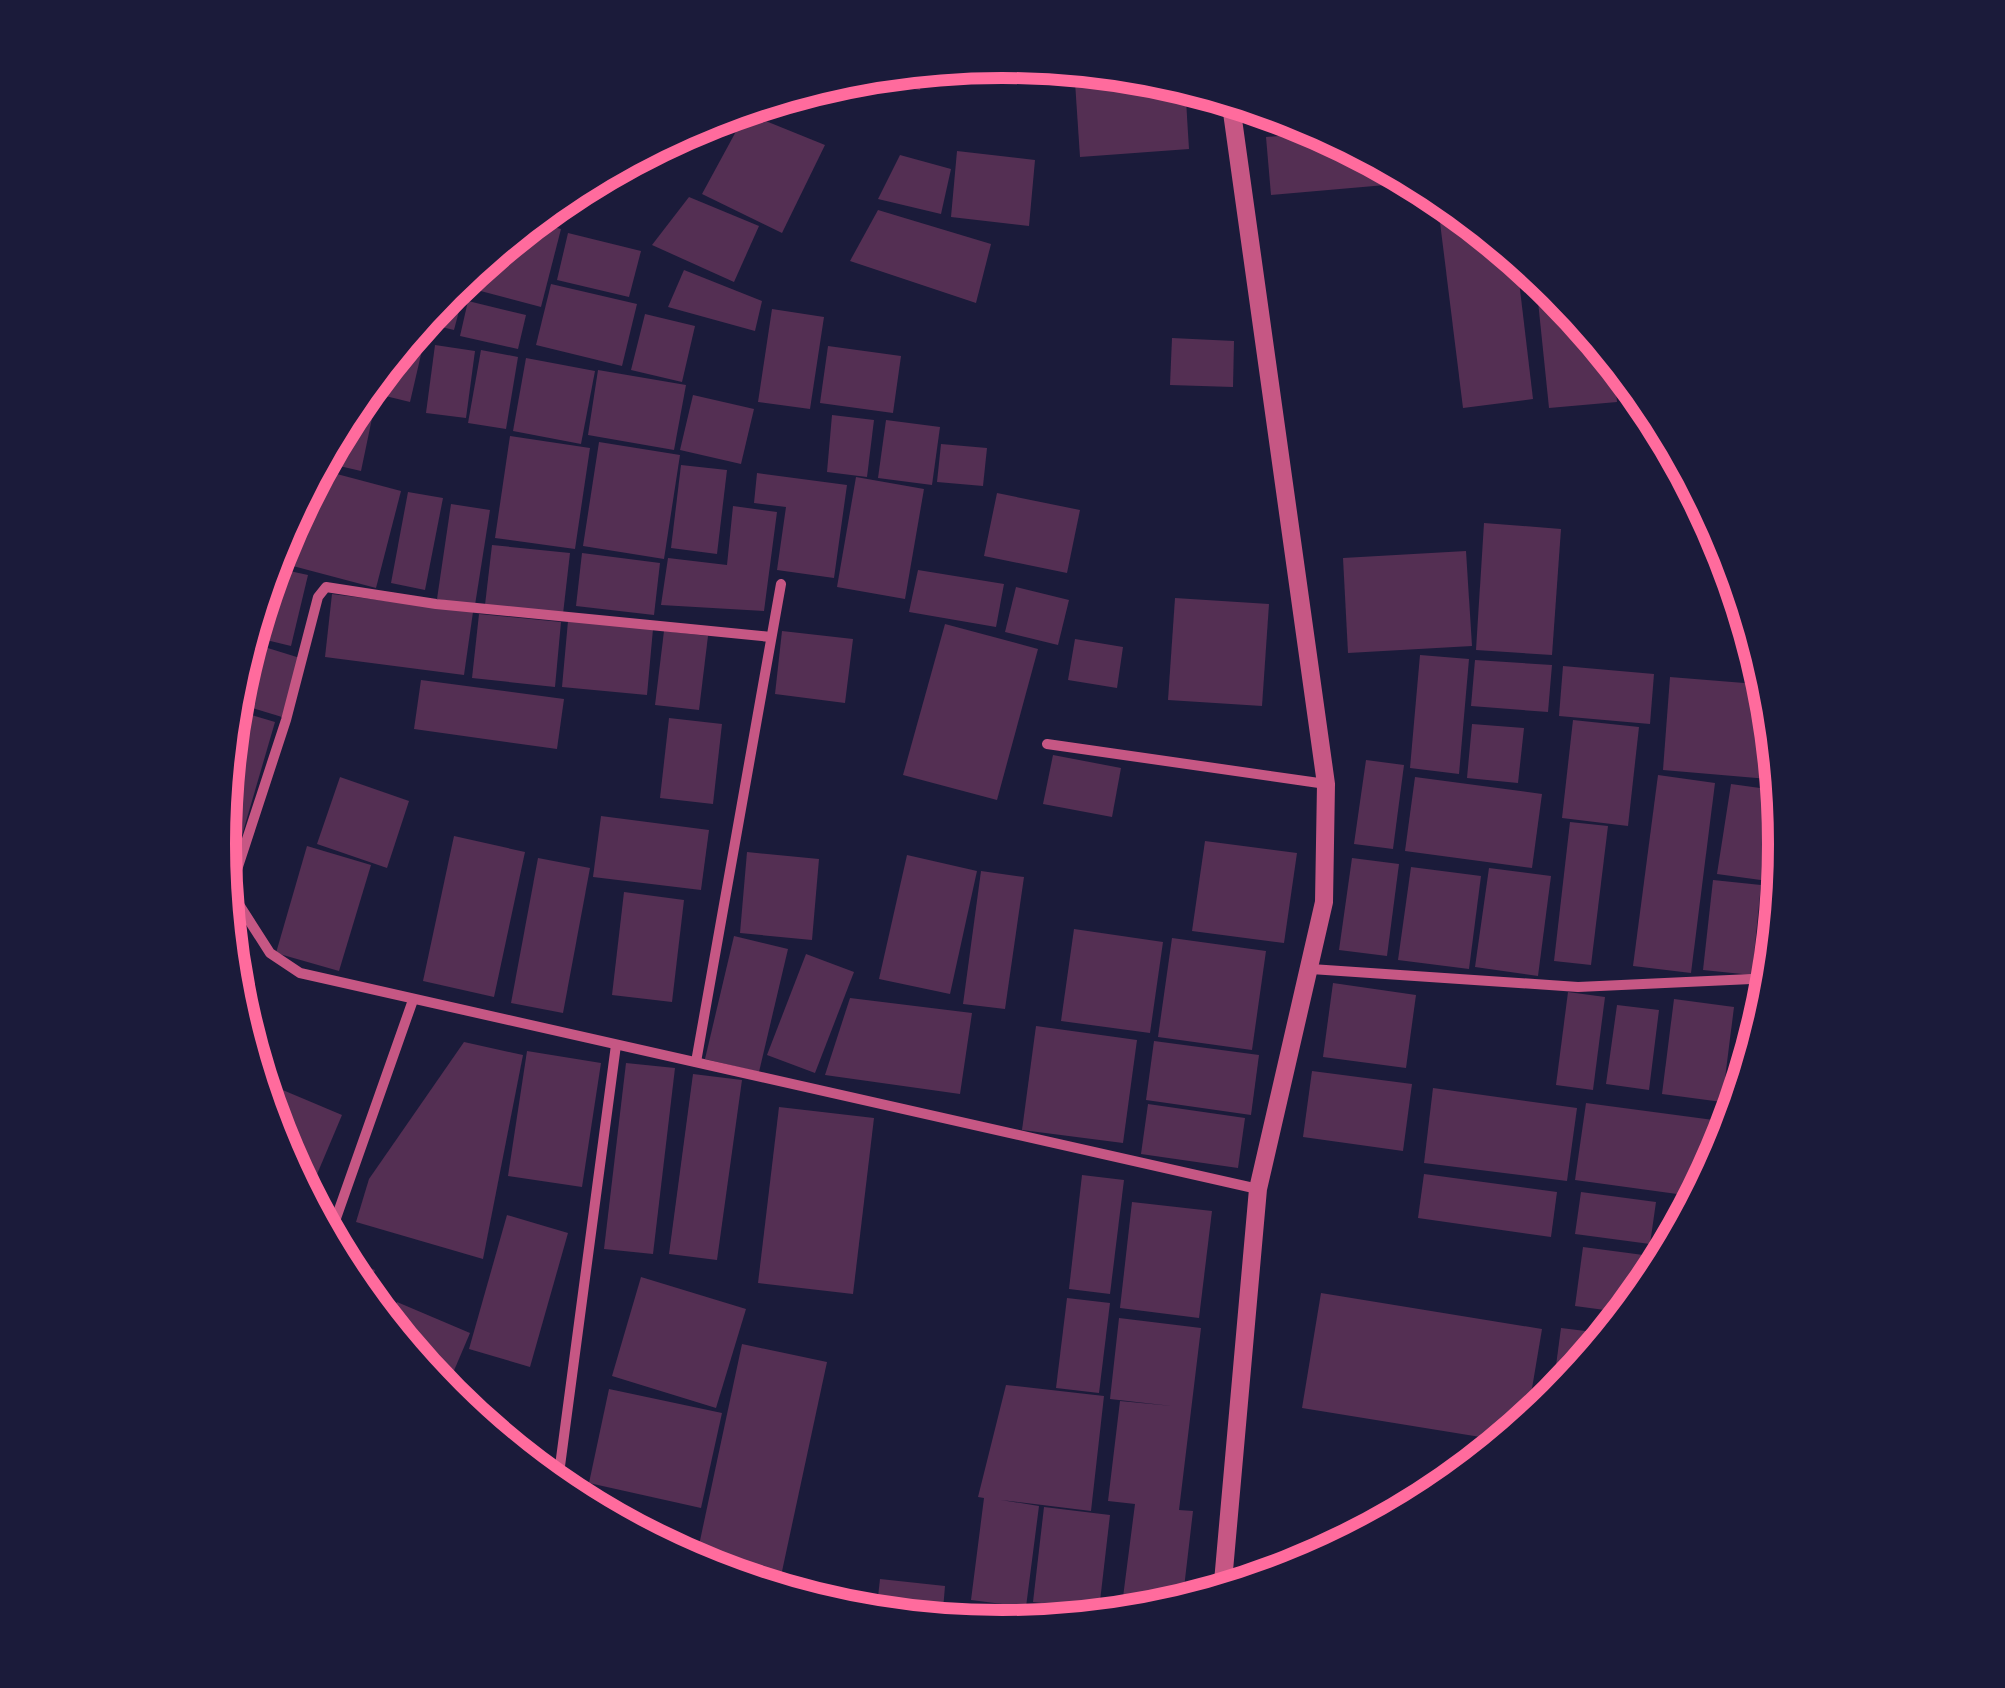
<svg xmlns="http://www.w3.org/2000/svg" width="2005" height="1688" font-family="Rubik,sans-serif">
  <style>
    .building { fill: #542f53 }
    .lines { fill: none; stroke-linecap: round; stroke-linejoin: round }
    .minor { stroke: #c65784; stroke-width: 10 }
    .tertiary { stroke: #c65784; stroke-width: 18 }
    .rim { fill: none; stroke: #ff6b9d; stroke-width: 12 }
  </style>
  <rect width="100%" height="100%" fill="#1b1b3a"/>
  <g class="building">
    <polygon points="1074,67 1156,75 1185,84 1189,149 1080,157"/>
    <polygon points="924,68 920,90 845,77 850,75"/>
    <polygon points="1263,108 1303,120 1308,123 1264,125"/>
    <polygon points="746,113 825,145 782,233 702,194"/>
    <polygon points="1326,132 1420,182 1271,195 1266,137"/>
    <polygon points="957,151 1035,160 1029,226 951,217"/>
    <polygon points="900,155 951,169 941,214 878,199"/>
    <polygon points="689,197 759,226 734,282 652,245"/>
    <polygon points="1445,197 1516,256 1533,399 1463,408 1437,198"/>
    <polygon points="878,210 991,244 976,303 850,261"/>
    <polygon points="532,221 561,229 541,307 473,289 480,263"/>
    <polygon points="568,233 641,251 629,297 557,280"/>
    <polygon points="684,270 762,301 755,331 668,307"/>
    <polygon points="1535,272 1557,290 1613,358 1617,402 1549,408"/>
    <polygon points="469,273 454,330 421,322 449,289"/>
    <polygon points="551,284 637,304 622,366 536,345"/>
    <polygon points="468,301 526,315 518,349 460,336"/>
    <polygon points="772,309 824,317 810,409 758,402"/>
    <polygon points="645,314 695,326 682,382 631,370"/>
    <polygon points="415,330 426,333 410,402 365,391"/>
    <polygon points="1172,338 1234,341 1233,387 1170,385"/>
    <polygon points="435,345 475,351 466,418 426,413"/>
    <polygon points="828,346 901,356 893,413 820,403"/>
    <polygon points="481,350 518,357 506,429 468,423"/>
    <polygon points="526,358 595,371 581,444 513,431"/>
    <polygon points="598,370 686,385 674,450 588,435"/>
    <polygon points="693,395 754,409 741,464 680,450"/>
    <polygon points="357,400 375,404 361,471 322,462"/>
    <polygon points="832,415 874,420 867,477 827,472"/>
    <polygon points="886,420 940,427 932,485 878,478"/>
    <polygon points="510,436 590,448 575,549 495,538"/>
    <polygon points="599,442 680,455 664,559 583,546"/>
    <polygon points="941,444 987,448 983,486 937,482"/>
    <polygon points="681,465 727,470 717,554 671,548"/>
    <polygon points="318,469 401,491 376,588 274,561 279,543"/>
    <polygon points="757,473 847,485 834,578 777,570 786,507 754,503"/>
    <polygon points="856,477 924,489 905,599 837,587"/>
    <polygon points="408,492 443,498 425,590 391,583"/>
    <polygon points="997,493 1080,510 1067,573 984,556"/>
    <polygon points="451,504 490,510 475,605 437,599"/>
    <polygon points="733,506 777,512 764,611 661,605 668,558 727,565"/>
    <polygon points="1484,523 1561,529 1552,655 1476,650"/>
    <polygon points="492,545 570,553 563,614 485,605"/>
    <polygon points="1466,551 1472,646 1348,653 1343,558"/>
    <polygon points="582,553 660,563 654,615 576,606"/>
    <polygon points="271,567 308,575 291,646 250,636"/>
    <polygon points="918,570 1004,584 996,627 909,612"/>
    <polygon points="1016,587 1069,600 1058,645 1005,632"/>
    <polygon points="332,594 473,612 464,675 325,657"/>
    <polygon points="1175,598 1269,604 1262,706 1168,700"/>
    <polygon points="479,614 561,622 555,687 472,678"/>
    <polygon points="568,621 653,629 647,695 562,687"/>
    <polygon points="945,624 1038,649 997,800 903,775"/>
    <polygon points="664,631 708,636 699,710 655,705"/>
    <polygon points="782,631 853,639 845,703 775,694"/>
    <polygon points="1075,639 1123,647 1117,688 1068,680"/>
    <polygon points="248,642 300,658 282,717 233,702"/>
    <polygon points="1420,655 1469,659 1459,774 1410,768"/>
    <polygon points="1475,660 1552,665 1548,712 1471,706"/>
    <polygon points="1563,666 1654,674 1650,724 1559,716"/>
    <polygon points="1670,677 1769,685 1780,780 1663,770"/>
    <polygon points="421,680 564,699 557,749 414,729"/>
    <polygon points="232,709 275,722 240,842 219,836"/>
    <polygon points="669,718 722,724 713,804 660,798"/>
    <polygon points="1573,720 1639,727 1628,826 1562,818"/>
    <polygon points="1472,724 1524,728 1518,783 1467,778"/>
    <polygon points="1053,755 1121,768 1112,817 1043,804"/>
    <polygon points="1366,760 1404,765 1393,849 1354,844"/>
    <polygon points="1658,775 1715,783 1691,973 1633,966"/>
    <polygon points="340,777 409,801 387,868 317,844"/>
    <polygon points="1415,777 1542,794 1532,868 1405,851"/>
    <polygon points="1731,784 1781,791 1768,881 1717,874"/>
    <polygon points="601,816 709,830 701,890 593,877"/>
    <polygon points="1570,822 1608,826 1591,965 1554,961"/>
    <polygon points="1784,827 1786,845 1783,881 1775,879"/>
    <polygon points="454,836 525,852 494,997 423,981"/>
    <polygon points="1205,841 1297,853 1284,943 1192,931"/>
    <polygon points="307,846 371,865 339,971 276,953"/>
    <polygon points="747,852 819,859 812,940 740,933"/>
    <polygon points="907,855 977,871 950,994 879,979"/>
    <polygon points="538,858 590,868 563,1013 511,1003"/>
    <polygon points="1352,858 1399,864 1387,956 1339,950"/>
    <polygon points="1411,867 1481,876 1469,969 1398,960"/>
    <polygon points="1489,868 1551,876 1538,976 1475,967"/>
    <polygon points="981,871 1024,877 1005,1009 963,1004"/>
    <polygon points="1713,880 1761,885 1752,975 1703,970"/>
    <polygon points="1771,891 1782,893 1775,959 1764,958"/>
    <polygon points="624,892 684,900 672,1002 612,995"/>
    <polygon points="1074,929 1163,942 1150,1033 1061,1021"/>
    <polygon points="734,936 788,949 759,1072 705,1059"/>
    <polygon points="1172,938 1266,951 1252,1050 1158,1037"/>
    <polygon points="806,954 854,972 815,1073 767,1055"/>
    <polygon points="1754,980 1773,982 1771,998 1741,1097 1736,1097"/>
    <polygon points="1333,983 1416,995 1406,1068 1323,1057"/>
    <polygon points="1568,992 1605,997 1593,1090 1556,1085"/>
    <polygon points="850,998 972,1013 960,1094 825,1075"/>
    <polygon points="1674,999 1734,1007 1722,1102 1662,1094"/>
    <polygon points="1617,1005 1659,1010 1649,1090 1606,1084"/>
    <polygon points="1036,1026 1137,1040 1123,1143 1022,1130"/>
    <polygon points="1154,1041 1259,1055 1251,1115 1146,1100"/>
    <polygon points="464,1042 523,1055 483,1259 356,1222 369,1179"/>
    <polygon points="527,1051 601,1063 582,1187 508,1176"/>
    <polygon points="626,1063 675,1068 653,1254 604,1249"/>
    <polygon points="1312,1071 1412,1084 1403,1151 1303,1137"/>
    <polygon points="693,1074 742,1080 717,1260 669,1254"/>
    <polygon points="259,1080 342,1115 307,1198 278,1143"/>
    <polygon points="1433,1088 1577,1108 1567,1181 1424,1163"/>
    <polygon points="1586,1103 1721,1121 1714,1167 1699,1197 1575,1180"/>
    <polygon points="1148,1104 1245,1118 1238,1168 1141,1154"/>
    <polygon points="779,1107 874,1118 853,1294 758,1283"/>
    <polygon points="1424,1174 1557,1192 1551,1237 1418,1218"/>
    <polygon points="1082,1175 1124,1180 1110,1294 1069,1289"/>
    <polygon points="1581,1192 1656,1202 1650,1244 1575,1234"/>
    <polygon points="1132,1202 1212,1211 1199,1318 1120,1308"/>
    <polygon points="507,1215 568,1233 530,1367 469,1349"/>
    <polygon points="1583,1247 1666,1258 1627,1313 1575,1306"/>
    <polygon points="338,1255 375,1270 365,1297 350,1279"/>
    <polygon points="641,1277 746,1309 716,1408 612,1376"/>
    <polygon points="1321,1293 1542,1329 1526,1424 1505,1441 1302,1408"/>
    <polygon points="1067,1298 1110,1303 1099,1393 1056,1388"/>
    <polygon points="397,1302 470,1333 444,1394 388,1325"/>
    <polygon points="1119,1318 1201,1328 1179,1510 1193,1511 1182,1605 1165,1610 1122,1605 1135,1504 1108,1501 1120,1401 1172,1406 1110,1399"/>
    <polygon points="1561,1328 1610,1334 1551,1403"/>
    <polygon points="742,1344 827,1362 778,1590 695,1564"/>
    <polygon points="1006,1385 1104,1396 1091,1511 1001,1500 1039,1506 1026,1607 971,1600 984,1498 978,1497"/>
    <polygon points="609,1389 722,1413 701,1508 589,1483"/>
    <polygon points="1044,1507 1110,1515 1099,1610 1033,1602"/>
    <polygon points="627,1528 683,1535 680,1556 642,1536"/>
    <polygon points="880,1579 945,1586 942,1622 876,1615"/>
    <polygon points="962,1607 1073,1619 1073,1621 1002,1628 961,1624"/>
    <polygon points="1105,1607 1155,1611 1155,1613 1104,1618"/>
  </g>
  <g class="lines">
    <g class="minor">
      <polyline points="1047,744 1326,784"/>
      <polyline points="222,878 270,953 300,973 1258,1189"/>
      <polyline points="231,888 286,720 318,597 326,587 436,604 771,637"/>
      <polyline points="1311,969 1578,987 1773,978"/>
      <polyline points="696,1062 781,584"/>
      <polyline points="329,1238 413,1000"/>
      <polyline points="558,1481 616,1045"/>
    </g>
    <polyline class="tertiary" points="1222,1593 1258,1189 1324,902 1326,784 1230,98"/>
  </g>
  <path d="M0 0H2005V1688H0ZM236 844a766 766 0 1 1 1532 0a766 766 0 1 1-1532 0Z" fill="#1b1b3a" fill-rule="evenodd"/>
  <path class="rim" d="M236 844a766 766 0 1 1 1532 0a766 766 0 1 1-1532 0Z"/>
</svg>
